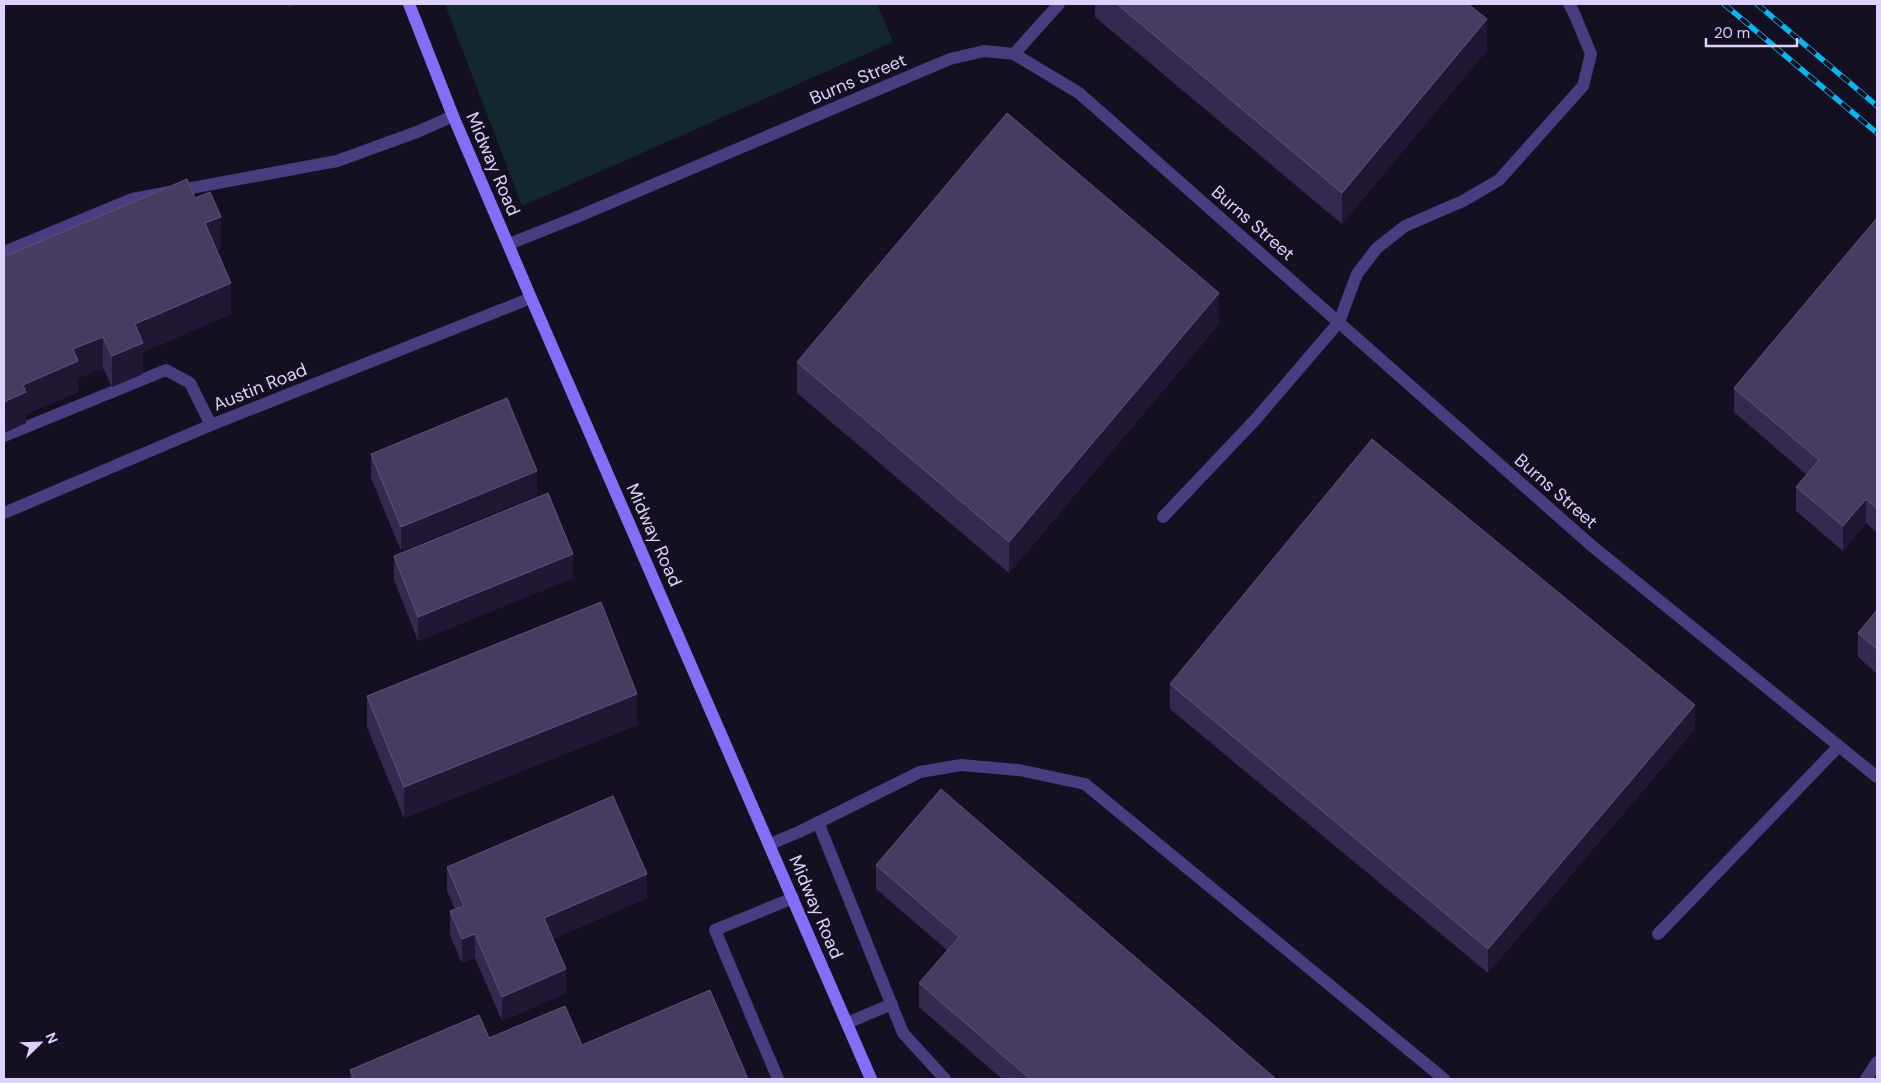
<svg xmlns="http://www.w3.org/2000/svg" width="1881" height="1083" font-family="'DM Sans',sans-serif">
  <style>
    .green { fill: #12282c }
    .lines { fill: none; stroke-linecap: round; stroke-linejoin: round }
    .service { stroke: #493c7f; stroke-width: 12 }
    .minor { stroke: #493c7f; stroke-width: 12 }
    .secondary { stroke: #866df8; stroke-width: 12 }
    .rail-casing { stroke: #0bb5f0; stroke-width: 5.5 }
    .rail { stroke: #150f22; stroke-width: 4; stroke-dasharray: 11; stroke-linecap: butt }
    .wall { fill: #36294f }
    .shaded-wall { fill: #211735 }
    .building { fill: #483b62; stroke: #5f537a }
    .labels { text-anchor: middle; stroke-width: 5; stroke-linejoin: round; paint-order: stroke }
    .street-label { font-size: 18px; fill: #ddd2fd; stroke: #150f22 }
  </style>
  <rect width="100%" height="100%" fill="#150f22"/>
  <polygon class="green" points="445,4 877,4 893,42 522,206"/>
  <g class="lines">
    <g class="service">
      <polyline points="1014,54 1059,4"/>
      <polyline points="4,252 132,199 337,161 417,132 453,116"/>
      <polyline points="4,436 166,370 190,383 211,425"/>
      <polyline points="1163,517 1256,419 1339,322 1357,274 1377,248 1405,226 1463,201 1499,180 1583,86 1591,54 1574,13 1569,4"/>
      <polyline points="818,822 903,1033 945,1079"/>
      <polyline points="770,844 799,832 920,772 961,765 1019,770 1085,784 1444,1079"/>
      <polyline points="1658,934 1839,746"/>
      <polyline points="847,1023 892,1004"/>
      <polyline points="778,1079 715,930 793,898"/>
      <polyline points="1866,1079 1877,1062"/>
    </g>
    <g class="minor">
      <polyline points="509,244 577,217 950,59 984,51 1014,54 1079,93 1592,546 1877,777"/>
      <polyline points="4,513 211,425 531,298"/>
    </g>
    <polyline class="secondary" points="409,4 453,116 531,298 871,1079"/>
    <g class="rail-casing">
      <g id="rail">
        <polyline points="1724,4 1877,133"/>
        <polyline points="1757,4 1877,106"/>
      </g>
    </g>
    <use href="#rail" class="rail"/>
  </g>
  <g class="wall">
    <polygon points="1095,4 1468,4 1487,50 1342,224 1095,17"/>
    <polygon points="195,198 221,248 217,250 231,314 143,352 143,374 112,387 103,368 78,378 78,392 26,414 26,423 4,433 4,257"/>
    <polygon points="1877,218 1877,533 1866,523 1843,551 1796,511 1796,487 1807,475 1734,412 1734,388"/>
    <polygon points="1219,324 1009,573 797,393 797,362"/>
    <polygon points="371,454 537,495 401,551 371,478"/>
    <polygon points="394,556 573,578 418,641 394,580"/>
    <polygon points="1877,610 1877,674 1858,657 1858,633"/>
    <polygon points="1170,684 1695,729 1488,973 1170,709"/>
    <polygon points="367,696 637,725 404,818 367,727"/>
    <polygon points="876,865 1276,1079 1002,1079 919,1007 919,983 947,950 876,889"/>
    <polygon points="447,867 647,898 553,939 566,993 502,1021 475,958 462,963 450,935 450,911 455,909 447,891"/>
    <polygon points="489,1038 582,1045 748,1079 350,1079 350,1070"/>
  </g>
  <g class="shaded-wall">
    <polygon points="288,4 298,4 288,8"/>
    <polygon points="1487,19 1487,50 1342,224 1342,193"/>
    <polygon points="221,217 221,248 205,254 205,223"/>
    <polygon points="231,283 231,314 143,352 143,374 112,387 112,356 135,324"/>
    <polygon points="1219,293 1219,324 1009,573 1009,542"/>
    <polygon points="103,337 103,368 78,378 78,392 26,414 26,423 4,433 4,402 23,385 73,349"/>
    <polygon points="537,471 537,495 401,551 401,527"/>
    <polygon points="1866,499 1866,523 1843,551 1843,526"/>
    <polygon points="573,554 573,578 418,641 418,617"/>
    <polygon points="637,694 637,725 404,818 404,787"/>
    <polygon points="1695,705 1695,729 1488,973 1488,949"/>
    <polygon points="647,874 647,898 544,943 544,918"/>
    <polygon points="475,934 475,958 462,963 462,939"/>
    <polygon points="566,969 566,993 502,1021 502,997"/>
  </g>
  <g class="building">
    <polygon points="1117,4 1468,4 1487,19 1342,193"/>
    <polygon points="1007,113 1219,293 1009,542 797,362"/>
    <polygon points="187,179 195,198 210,192 221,217 205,223 231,283 135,324 143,343 112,356 103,337 73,349 78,361 23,385 26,392 4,402 4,257"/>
    <polygon points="1877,218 1877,509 1866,499 1843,526 1796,487 1819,460 1734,388"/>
    <polygon points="507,398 537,471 401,527 371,454"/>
    <polygon points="1372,439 1695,705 1488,949 1170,684"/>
    <polygon points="548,493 573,554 418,617 394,556"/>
    <polygon points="601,602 637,694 404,787 367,696"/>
    <polygon points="1877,610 1877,649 1858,633"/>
    <polygon points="941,789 1276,1079 1030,1079 919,983 959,937 876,865"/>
    <polygon points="613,796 647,874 544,918 566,969 502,997 475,934 462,939 450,911 464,906 447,867"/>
    <polygon points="710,990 748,1079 354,1079 350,1070 479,1015 489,1038 565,1006 582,1045"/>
  </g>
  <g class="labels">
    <g class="street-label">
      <text transform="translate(858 79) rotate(-23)" y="6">Burns Street</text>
      <text transform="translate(493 164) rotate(67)" y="6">Midway Road</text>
      <text transform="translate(1253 223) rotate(41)" y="6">Burns Street</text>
      <text transform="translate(260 387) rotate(-22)" y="6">Austin Road</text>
      <text transform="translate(1556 491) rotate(41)" y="6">Burns Street</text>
      <text transform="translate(654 535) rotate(66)" y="6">Midway Road</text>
      <text transform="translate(816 907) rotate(67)" y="6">Midway Road</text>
    </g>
  </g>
  <rect width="1881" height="1083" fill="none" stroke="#ddd2fd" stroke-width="10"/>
  <g transform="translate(40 1043) rotate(67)" stroke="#150f22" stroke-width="4" paint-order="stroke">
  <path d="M0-4L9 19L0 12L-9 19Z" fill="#ddd2fd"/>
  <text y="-8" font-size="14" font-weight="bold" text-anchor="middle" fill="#ddd2fd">N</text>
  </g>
  <path d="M1706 38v8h91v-8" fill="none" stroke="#ddd2fd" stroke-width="2.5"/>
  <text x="1714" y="38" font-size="15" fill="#ddd2fd" stroke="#150f22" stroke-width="4" paint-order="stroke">20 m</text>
</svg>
